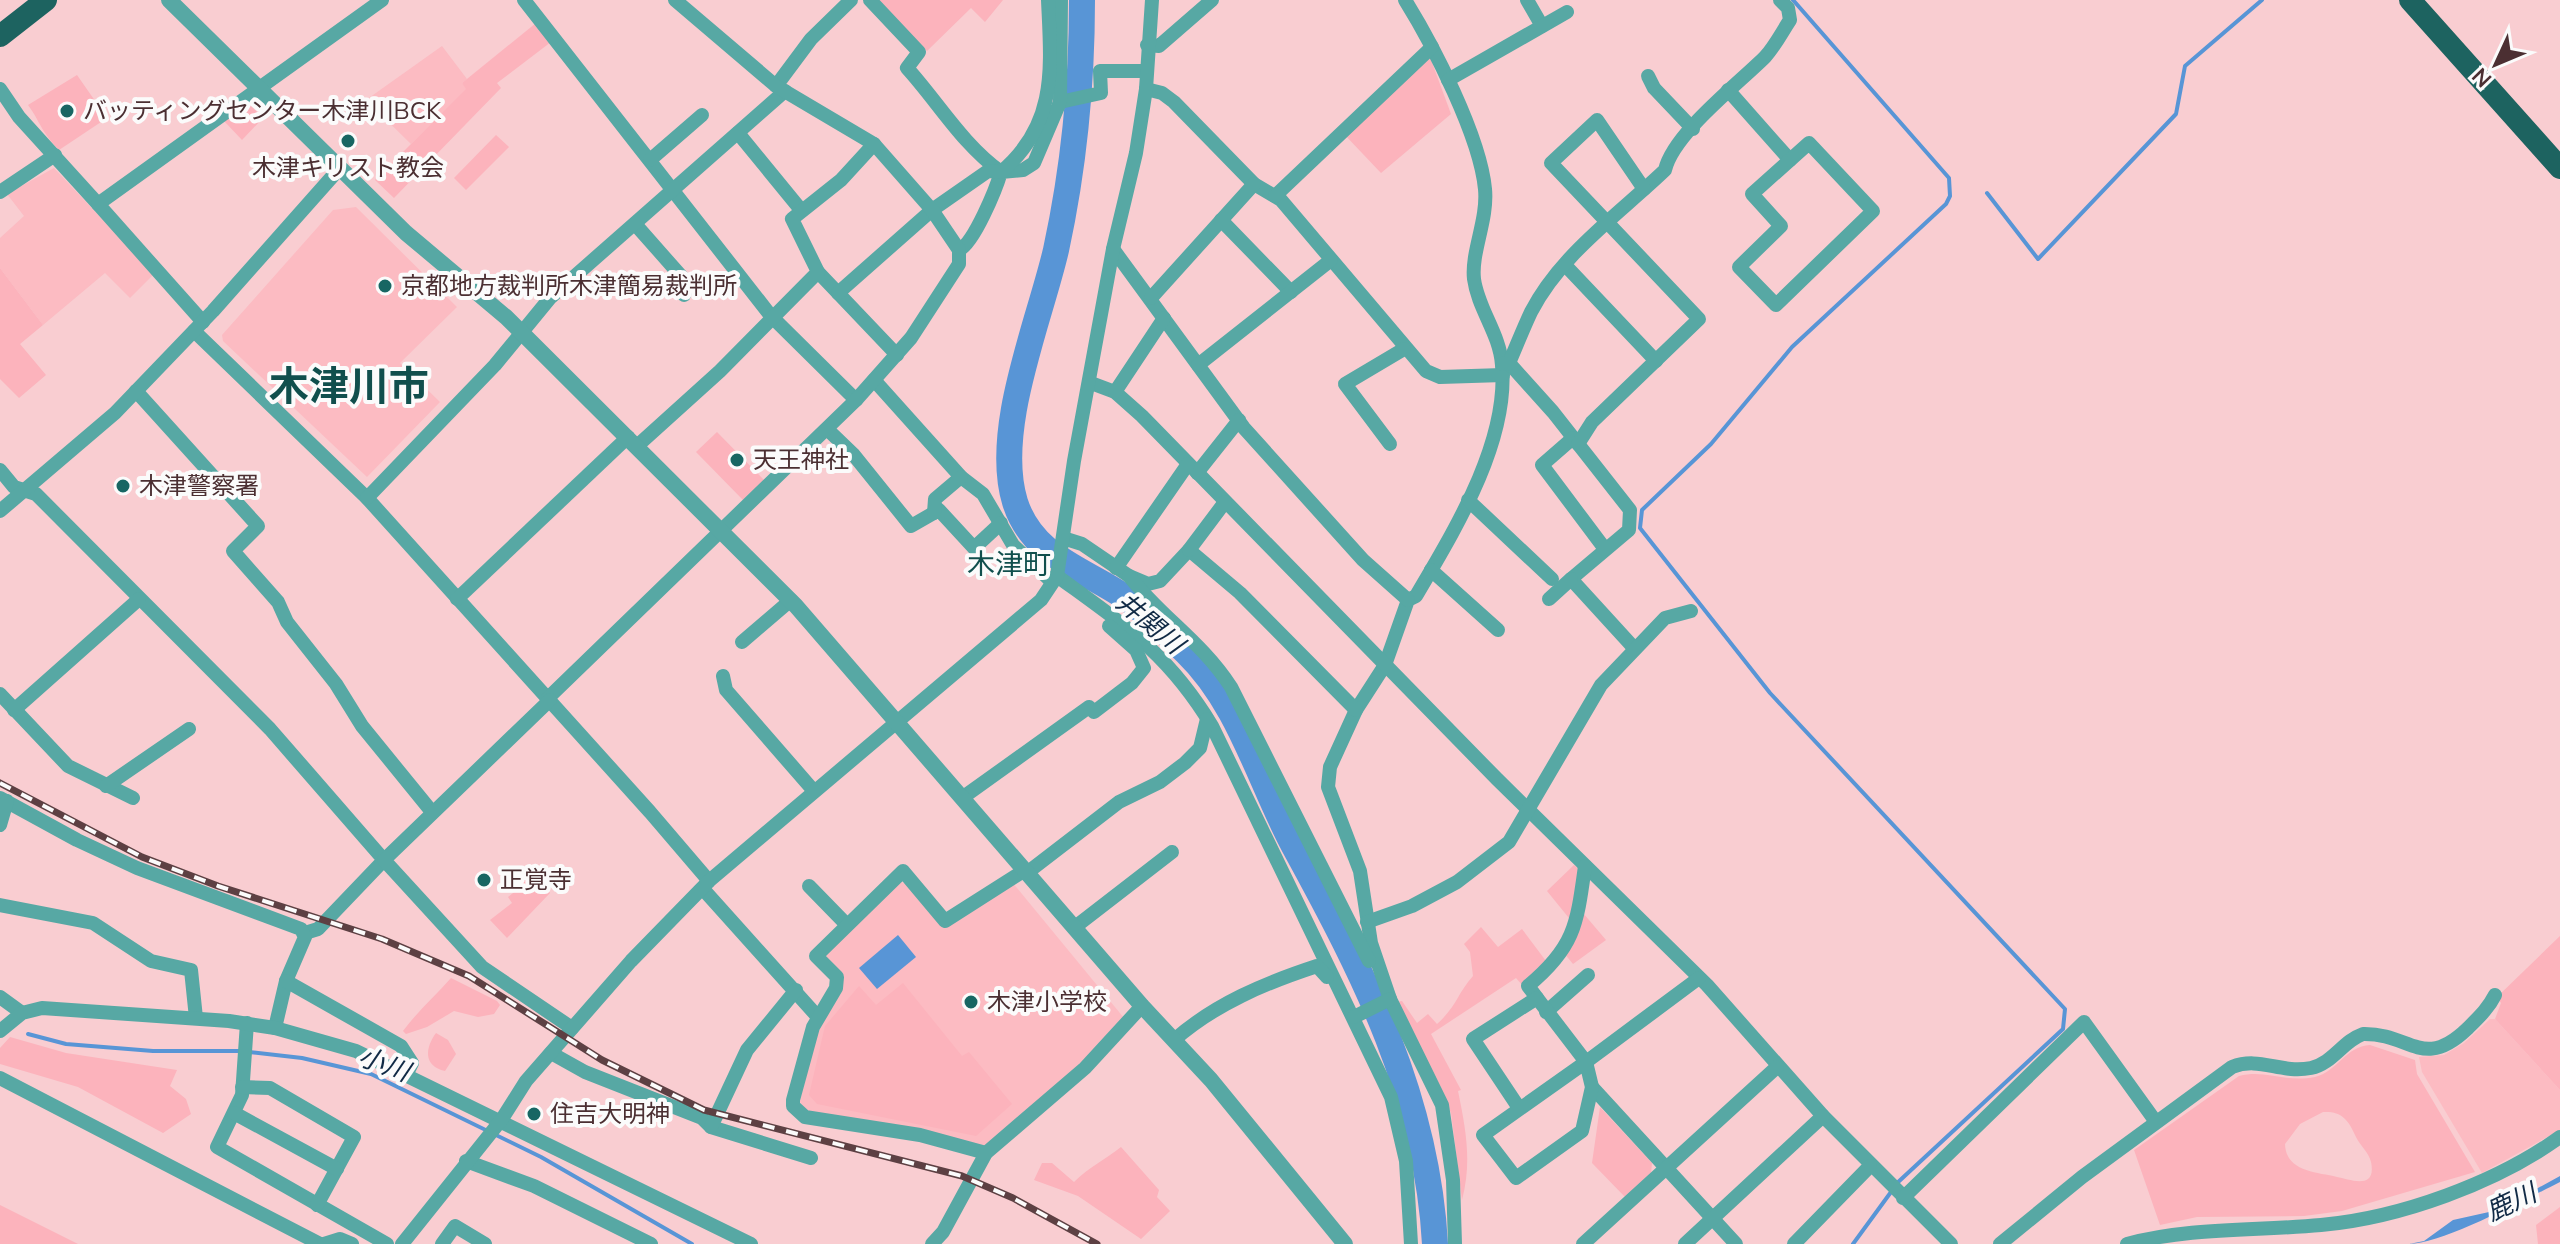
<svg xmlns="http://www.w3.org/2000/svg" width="2560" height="1244" font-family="'Nunito Sans','Noto Sans JP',sans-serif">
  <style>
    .built { fill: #fcbbc2 }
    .green { fill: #fcb3bc; fill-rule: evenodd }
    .water { fill: #5895d6 }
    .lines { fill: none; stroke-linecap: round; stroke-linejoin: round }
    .stream { stroke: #5895d6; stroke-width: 4 }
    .river { stroke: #5895d6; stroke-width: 26 }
    .minor { stroke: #57a8a4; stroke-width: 14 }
    .tertiary { stroke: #57a8a4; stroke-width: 16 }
    .trunk { stroke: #1d6360; stroke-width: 22 }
    .rail-casing { stroke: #5d4043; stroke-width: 7 }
    .rail { stroke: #fbfbfb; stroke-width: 4; stroke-dasharray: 12; stroke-linecap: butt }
    .poi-dot { fill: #186663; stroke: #fbfbfb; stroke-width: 3 }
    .labels { text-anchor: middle; stroke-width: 8; stroke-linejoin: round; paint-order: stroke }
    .poi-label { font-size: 24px; fill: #4b2f32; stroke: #fbfbfb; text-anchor: start }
    .water-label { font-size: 26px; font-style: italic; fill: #112a45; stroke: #fbfbfb }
    .quarter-label { font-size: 28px; fill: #114f4d; stroke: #fbfbfb }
    .town-label { font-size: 40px; font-weight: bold; fill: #114f4d; stroke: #fbfbfb }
  </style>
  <rect width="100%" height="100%" fill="#f9cdd1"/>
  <g class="built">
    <polygon points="442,46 467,79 462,83 467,89 411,144 366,100"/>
    <polygon points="54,168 154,274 130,298 105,273 43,325 0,268 0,238 24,216 7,194"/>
    <polygon points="356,207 457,307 400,363 440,402 367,477 223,341 222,335 333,210"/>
    <polygon points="899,881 908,885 944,926 1012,882 1124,1018 1069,1076 986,1148 806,1111 800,1102 817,1026 843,987 824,952"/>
    <polygon points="2490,1019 2495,1019 2560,1090 2560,1130 2482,1173 2422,1072 2419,1057 2444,1055 2464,1043"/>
  </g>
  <g class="green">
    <polygon points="876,0 1003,0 985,22 971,8 927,51"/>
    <polygon points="536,23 551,42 497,83 501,88 394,198 375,180 466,89 462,83"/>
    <polygon points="1430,57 1451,114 1381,173 1343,133"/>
    <path d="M77 75 107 118 59 150C40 130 41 123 28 105Z"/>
    <polygon points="250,105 263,118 242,140 224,121"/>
    <polygon points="496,135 509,147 466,190 454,178"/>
    <polygon points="0,268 43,325 20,344 46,375 19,398 0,379"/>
    <polygon points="717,432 764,480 743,500 696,452"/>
    <polygon points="1574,865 1581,871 1573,923 1547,891"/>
    <polygon points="527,866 550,893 507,938 490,920 512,903 508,897 523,885 517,876"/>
    <polygon points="1583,913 1606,940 1573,964 1564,953"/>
    <path d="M1481 927 1498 947 1522 929 1549 965 1523 986 1516 978 1431 1034 1461 1090 1458 1091C1466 1130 1472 1162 1462 1200L1451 1113 1440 1086 1395 1002 1402 1001 1417 1023 1428 1014 1437 1024C1457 1006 1457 994 1473 976L1470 952 1464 944Z"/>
    <polygon points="2560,936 2560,1090 2495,1019 2501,1003 2497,997"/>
    <path d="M451 978 497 1001 500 1005 494 1014 478 1017 454 1011 427 1027 406 1034 403 1031C418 1011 435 996 451 978Z"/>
    <polygon points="903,983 962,1056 969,1052 1012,1104 976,1136 817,1104 809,1095 825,1026 859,986 876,1005"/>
    <path d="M436 1033 448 1040 456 1054 445 1071C423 1066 425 1048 436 1033Z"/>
    <polygon points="10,1037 66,1053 177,1070 170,1086 186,1099 191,1114 163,1133 78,1087 0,1064 0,1048"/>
    <path d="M2370 1045 2415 1060 2417 1074 2475 1172 2342 1211 2304 1216 2197 1217 2160 1225 2134 1150 2239 1076C2266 1069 2284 1083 2315 1077 2337 1072 2346 1046 2370 1045ZM2323 1112C2341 1111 2348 1119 2355 1135 2359 1145 2369 1152 2371 1162 2377 1191 2349 1179 2337 1177 2316 1172 2286 1172 2285 1144L2300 1124Z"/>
    <polygon points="1600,1107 1652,1163 1651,1174 1626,1198 1592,1163"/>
    <path d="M1121 1147 1159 1190 1157 1197 1170 1211 1141 1239 1078 1196 1034 1180 1042 1163H1052L1074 1182C1089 1167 1105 1160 1121 1147Z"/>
    <polygon points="0,1205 78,1244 0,1244"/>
    <polygon points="2560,1207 2560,1244 2538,1244 2536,1225"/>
  </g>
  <g class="water">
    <polygon points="898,935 916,957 877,989 859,968"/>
    <path d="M2560 1176V1182C2526 1199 2442 1244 2409 1244L2424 1241 2453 1220 2498 1210Z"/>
  </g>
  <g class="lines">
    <g class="stream">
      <polyline points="1793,0 1949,178 1950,196 1946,204 1792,347 1711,444 1642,510 1640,528 1770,693 2065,1009 2063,1029 1896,1184"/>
      <polyline points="1987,193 2038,259 2176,114 2185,66 2262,0"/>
      <polyline points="28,1034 66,1044 153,1051 240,1051"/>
      <polyline points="249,1052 302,1058 371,1074 541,1157 692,1244"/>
      <polyline points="1853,1244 1891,1192"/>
    </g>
    <path class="river" d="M1082 0C1082 85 1074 167 1056 250 1039 323 993 430 1015 502 1033 559 1088 570 1129 600 1148 614 1168 635 1186 652 1240 704 1259 781 1294 846 1364 974 1427 1096 1435 1244"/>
    <g class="minor">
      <polyline points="524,0 771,316 856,400"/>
      <path d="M870 0 919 52 907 68C938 102 962 144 1001 172"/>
      <path d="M1405 0C1433 45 1480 136 1485 189 1488 220 1471 252 1474 279 1478 309 1500 334 1502 365 1509 443 1454 531 1416 596L1408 600 1385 665 1356 710 1330 767 1328 787 1360 871 1371 943 1390 999 1442 1105 1453 1180 1455 1244"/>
      <polyline points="1527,0 1542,26"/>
      <polyline points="1147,45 1159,46 1212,0"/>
      <polyline points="1648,76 1654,88 1693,129"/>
      <polyline points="1448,80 1567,12"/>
      <polyline points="776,86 811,39 851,0"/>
      <polyline points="0,89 19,117 98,204"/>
      <polyline points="1146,89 1162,93 1174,102 1254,184 1281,200 1426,371 1440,377 1503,375"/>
      <polyline points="1728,90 1790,160"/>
      <polyline points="1060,102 1101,93 1100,71 1146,71"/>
      <polyline points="738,133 801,210"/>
      <polygon points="1809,143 1873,211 1776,305 1739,267 1781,226 1752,194"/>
      <polyline points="650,160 702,115"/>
      <polyline points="0,192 55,155"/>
      <polyline points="1275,196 1432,47"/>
      <polyline points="1221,220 1291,292"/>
      <polyline points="635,224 688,284 684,295"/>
      <polyline points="1113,249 1244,428 1363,560 1408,600"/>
      <path d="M959 250C974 243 996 189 1001 172L1023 170 1034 163 1060 102 1061 0"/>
      <polyline points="1565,265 1656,361"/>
      <polyline points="818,272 897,355"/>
      <path d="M838 293 932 210 988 171 1001 172C1058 124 1051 67 1048 0"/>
      <polyline points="1151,298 1254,184"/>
      <polyline points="203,322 98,204 382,0"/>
      <polyline points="194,331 367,498 650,812 709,881"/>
      <polyline points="1509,363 1553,412 1630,510 1629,530 1571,579 1634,648"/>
      <path d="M1502 364 1509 363C1516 347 1523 329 1531 312 1561 254 1619 214 1665 170 1673 134 1738 84 1765 57 1775 46 1782 32 1790 20L1788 8 1780 0"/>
      <polyline points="1198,365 1331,260"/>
      <polyline points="874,380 961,477 983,494 1013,545 1052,582"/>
      <polyline points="1091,383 1115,392 1142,416 1497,779 1707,985 1823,1116 1951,1244"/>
      <polyline points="136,391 258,526 233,551 278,602 287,622 336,684 362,726 432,812"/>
      <polyline points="1115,392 1164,318"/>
      <polyline points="827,429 853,454 911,526 939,510 974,548 1001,523"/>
      <polyline points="1573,438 1542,465 1605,549"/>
      <polyline points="1390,444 1345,384 1404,349"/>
      <polyline points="1578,444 1592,422 1699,319 1551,163 1597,120 1644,189"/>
      <polyline points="637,446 720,371 818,272 792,219 841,180 874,144"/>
      <polyline points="0,470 14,487 36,494 270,729 384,860 318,929 305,933"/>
      <polyline points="1197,473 1239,420"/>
      <polyline points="367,498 495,365 550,298 785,91"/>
      <polyline points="1468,500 1552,579"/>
      <polyline points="0,511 115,413 213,311 339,169"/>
      <polyline points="934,513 935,499 961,477"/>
      <polyline points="1063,538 1082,544 1129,576 1148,584 1160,581 1189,550 1240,593 1356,710"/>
      <polyline points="1189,550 1225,502"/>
      <polyline points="1116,568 1188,464"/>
      <polyline points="1431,570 1498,630"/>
      <path d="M1057 576C1124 625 1168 653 1212 726L1391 1097 1406 1161 1411 1244"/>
      <path d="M1129 576C1162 618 1201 641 1231 687L1369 961"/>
      <polyline points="457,599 628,437"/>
      <polyline points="1549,599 1571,579"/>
      <polyline points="742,642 791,600"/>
      <polyline points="723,676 726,690 813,790"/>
      <polyline points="0,694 68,766 133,798"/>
      <polyline points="548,698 856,400 911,338 959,264 959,250 932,210 874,144 776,86 675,0"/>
      <polyline points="550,700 384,860 482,967 572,1028"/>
      <polyline points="14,710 139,599"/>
      <polyline points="106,786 189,729"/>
      <polyline points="0,798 77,840 137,868 301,929 305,937 286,981 275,1028"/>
      <polyline points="962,798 1089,707 1094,712 1132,683 1144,668 1136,650 1109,626"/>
      <polyline points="0,825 7,801"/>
      <polyline points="1028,872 1119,802 1160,782 1185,763 1200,748 1207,719"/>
      <polyline points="809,886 846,924"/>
      <polyline points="703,889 817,1016"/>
      <polyline points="0,905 93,923 151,961 191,970 196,1018"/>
      <polyline points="1367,922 1412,906 1457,882 1509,842 1601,685 1665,618 1691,611"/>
      <polyline points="1075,927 1172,852"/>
      <polyline points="286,981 401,1046 412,1063 407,1073"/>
      <polyline points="0,997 22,1013"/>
      <path d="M1537 998 1528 986C1575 947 1577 924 1585 866"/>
      <polyline points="1546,1012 1588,975"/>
      <polyline points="1354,1017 1390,999"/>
      <polyline points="247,1023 242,1095 217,1147 387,1244"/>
      <polyline points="0,1031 22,1013 42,1008 229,1021 275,1028 356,1051 751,1244"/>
      <path d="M1174 1040C1215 1004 1265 983 1317 966L1327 977"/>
      <polyline points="551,1053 585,1072 702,1118 711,1127 811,1158"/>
      <polyline points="0,1078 320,1244"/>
      <polyline points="242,1087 270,1088 354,1137 317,1205"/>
      <polyline points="1592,1087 1736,1244"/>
      <polyline points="1519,1108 1473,1039 1537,998 1586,1062 1483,1135 1516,1178 1582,1131 1592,1087 1586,1062 1699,978"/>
      <polyline points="234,1113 337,1169"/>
      <polyline points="711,1127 747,1050 796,990"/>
      <polyline points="986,1153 920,1135 805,1117 793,1106 793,1100 813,1027 836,988 837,977 816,956 903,871 945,921 1025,870"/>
      <polyline points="466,1161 534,1186 651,1244"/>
      <polyline points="1903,1198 2084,1022 2156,1122"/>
      <polyline points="324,1244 340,1239 352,1244"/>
      <polyline points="402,1244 502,1119 526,1081 631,961 709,881 1041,600 1057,576 1074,461 1113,249 1136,153 1146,89 1152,0"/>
      <polyline points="442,1244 455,1226 485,1244"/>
      <polyline points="932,1244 943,1232 986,1153 1085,1068 1142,1006"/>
      <polyline points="1583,1244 1777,1067"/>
      <polyline points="1685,1244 1823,1116"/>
      <polyline points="1794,1244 1870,1166"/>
      <path d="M2000 1244 2082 1177 2232 1067C2260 1056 2280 1074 2311 1068 2332 1064 2343 1041 2363 1034 2410 1033 2423 1071 2467 1029 2478 1018 2488 1009 2495 995"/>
      <path d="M2127 1244C2190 1227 2257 1231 2321 1225 2400 1218 2496 1183 2560 1137"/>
    </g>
    <polyline class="tertiary" points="169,0 406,233 506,317 796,606 1142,1006 1211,1080 1345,1244"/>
    <g class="trunk">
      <polyline points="2410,0 2560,168"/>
      <polyline points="0,36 46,0"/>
    </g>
    <g class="rail-casing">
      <polyline id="rail" points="0,783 142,857 218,886 382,939 469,976 602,1060 704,1110 962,1176 1013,1198 1097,1244"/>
    </g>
    <use href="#rail" class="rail"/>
  </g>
  <g class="poi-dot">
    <circle cx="67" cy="111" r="8"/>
    <circle cx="348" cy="141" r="8"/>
    <circle cx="385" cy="286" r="8"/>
    <circle cx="737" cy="460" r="8"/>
    <circle cx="123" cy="486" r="8"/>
    <circle cx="484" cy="880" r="8"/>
    <circle cx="971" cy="1002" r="8"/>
    <circle cx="534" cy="1114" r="8"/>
  </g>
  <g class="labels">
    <g class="poi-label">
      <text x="83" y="119">バッティングセンター木津川BCK</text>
      <text x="348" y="176" text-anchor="middle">木津キリスト教会</text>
      <text x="401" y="294">京都地方裁判所木津簡易裁判所</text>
      <text x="753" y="468">天王神社</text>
      <text x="139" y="494">木津警察署</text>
      <text x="500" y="888">正覚寺</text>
      <text x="987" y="1010">木津小学校</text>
      <text x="550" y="1122">住吉大明神</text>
    </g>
    <g class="water-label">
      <text transform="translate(1150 623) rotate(40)" y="9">井関川</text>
      <text transform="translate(384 1064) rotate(20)" y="9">小川</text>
      <text transform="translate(2511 1202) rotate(-25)" y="9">鹿川</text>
    </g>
    <g class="quarter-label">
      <text x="1009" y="574">木津町</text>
    </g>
    <g class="town-label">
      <text x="349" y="400">木津川市</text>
    </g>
  </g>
  <g transform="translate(2496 64) rotate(226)" stroke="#fbfbfb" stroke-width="6" paint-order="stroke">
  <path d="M0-6L14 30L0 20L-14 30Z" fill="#4b2f32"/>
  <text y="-12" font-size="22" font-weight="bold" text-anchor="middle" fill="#4b2f32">N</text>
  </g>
</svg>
